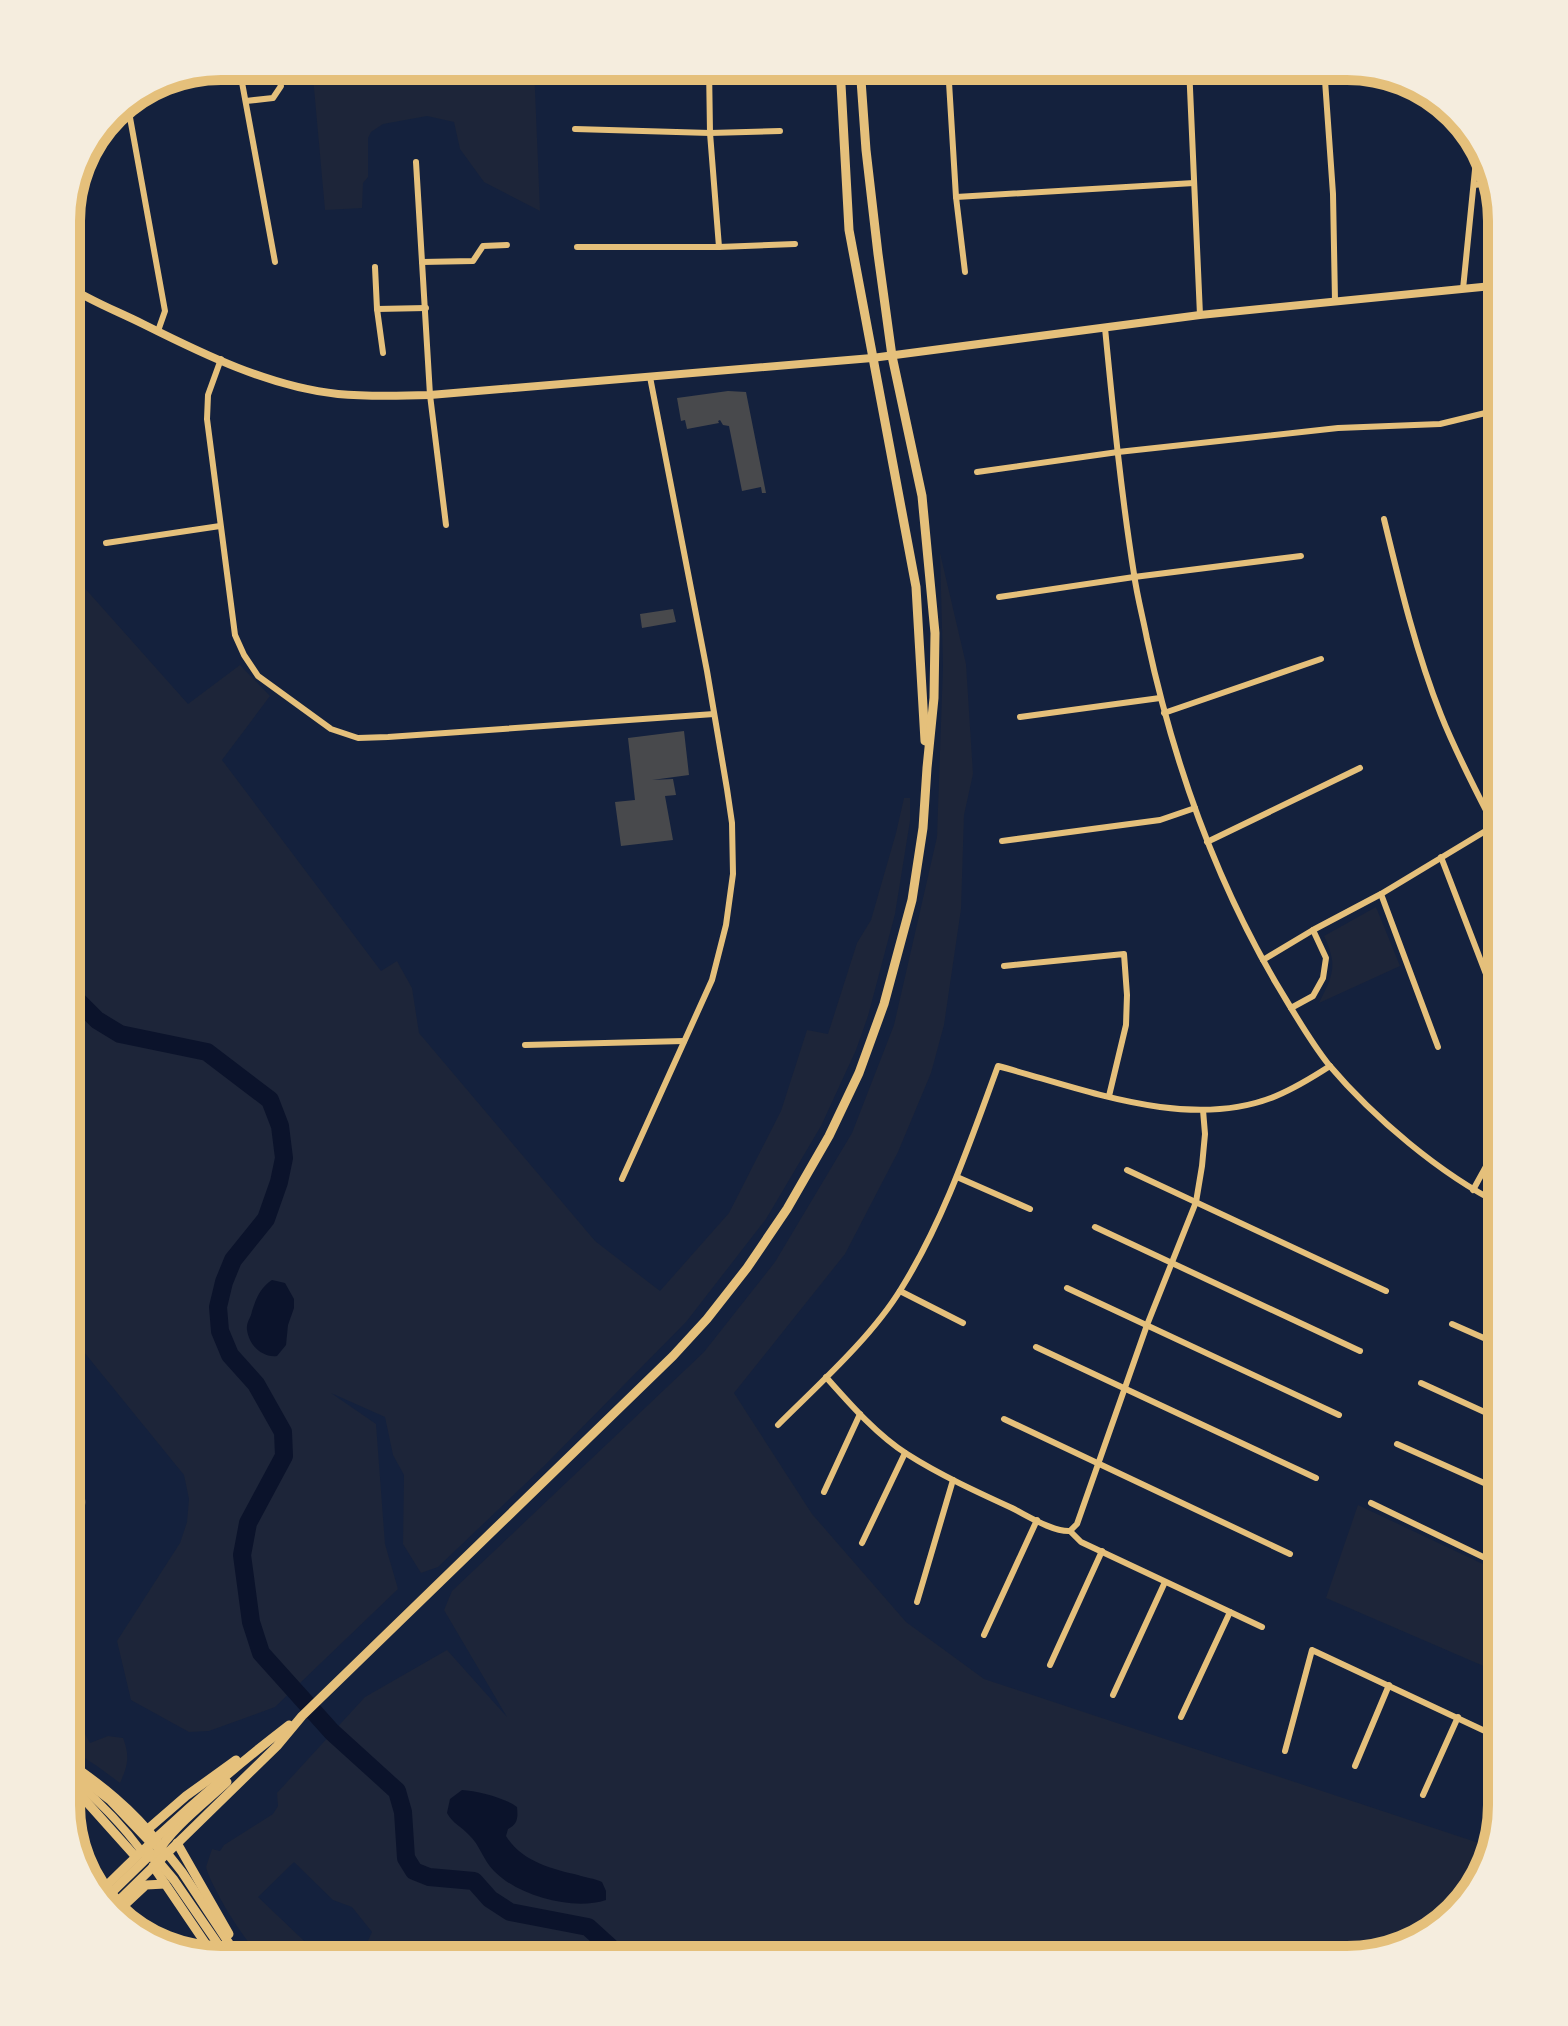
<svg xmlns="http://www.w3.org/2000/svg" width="1568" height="2026" font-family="'Work Sans',sans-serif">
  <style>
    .green { fill: #1d2539 }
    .water { fill: #0b132b }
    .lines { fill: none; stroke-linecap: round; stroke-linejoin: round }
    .river { stroke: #0b132b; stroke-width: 18 }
    .building { fill: #48494c }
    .minor { stroke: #e5c07b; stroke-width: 6 }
    .tertiary { stroke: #e5c07b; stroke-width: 8 }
    .secondary { stroke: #e5c07b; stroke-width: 9 }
    .rim { fill: none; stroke: #e5c07b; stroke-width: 10 }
  </style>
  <rect width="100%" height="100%" fill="#14213d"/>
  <g class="green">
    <polygon points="312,66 534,66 540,211 484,182 460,149 454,122 427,116 383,124 371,132 368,138 368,177 363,183 362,208 325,210"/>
    <path d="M940 553 966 664 973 774 964 815 961 909 944 1025 931 1073 898 1152 845 1254 734 1393 812 1514 906 1622 984 1679 1491 1847 1481 1882 1433 1934 1348 1960H359L372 1932 352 1907 333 1900 294 1862 258 1897 322 1958 320 1960C304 1960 284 1963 269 1960 251 1956 210 1885 206 1867L212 1849 220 1851 224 1845 273 1814 278 1806 277 1793 365 1697 447 1650 507 1717 444 1610 452 1591 704 1352 775 1262 852 1133 894 1025 937 837 943 666Z"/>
    <polygon points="66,567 188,704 240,665 270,696 222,760 381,971 397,961 412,988 419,1033 595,1241 660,1291 729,1213 781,1111 807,1030 828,1034 857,943 871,920 896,833 904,798 910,798 910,821 895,914 868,1016 856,1050 821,1126 766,1219 686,1322 544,1466 438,1567 421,1573 403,1544 404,1475 393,1455 385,1417 331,1393 376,1424 385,1544 398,1589 275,1707 209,1731 189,1732 131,1700 117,1641 180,1543 187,1522 189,1499 184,1475 66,1330 66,1198 68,1195 66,1192"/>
    <path d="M1376 907 1400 966 1319 1003C1333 976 1338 965 1324 936Z"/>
    <polygon points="1358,1505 1502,1573 1502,1674 1326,1598"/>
    <path d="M66 1706 70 1707 90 1743 108 1736 123 1738C130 1756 128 1765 120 1783L97 1766 66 1746Z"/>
  </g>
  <g class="water">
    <path d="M272 1280 285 1283 294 1299V1308L288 1325 286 1345 277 1356C262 1358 249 1345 247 1330 246 1322 251 1318 252 1311 256 1298 261 1287 272 1280Z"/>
    <path d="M462 1790C477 1791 506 1798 517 1807 518 1817 518 1824 508 1829L506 1836C521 1861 551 1869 578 1875 586 1878 594 1878 602 1882L606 1891V1900C573 1911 518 1896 494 1871 483 1860 480 1845 469 1835 461 1826 453 1824 447 1813L450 1799Z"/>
  </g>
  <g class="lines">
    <g class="river">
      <polyline points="66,979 72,995 97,1020 120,1034 207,1052 270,1100 280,1126 284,1158 279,1182 266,1219 233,1260 224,1282 218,1307 220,1331 230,1355 256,1384 283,1432 284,1456 248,1523 242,1555 251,1622 261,1653 332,1732 397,1791 403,1812 406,1858 414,1871 429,1877 474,1881 490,1899 510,1912 588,1927 610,1947 618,1960"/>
      <polyline points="759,1960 774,1960"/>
    </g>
  </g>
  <g class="building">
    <polygon points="728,391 746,392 766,493 762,493 761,487 742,491 729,426 723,425 720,420 718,421 719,423 687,429 685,420 681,421 677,398"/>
    <polygon points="673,609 676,622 642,628 640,614"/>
    <polygon points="684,731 689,775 652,780 673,779 676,795 665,796 673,840 621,846 615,802 635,800 628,738"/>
  </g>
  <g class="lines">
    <g class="minor">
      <polyline points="239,66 275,262"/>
      <polyline points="709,66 710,133 719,247"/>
      <polyline points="948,66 956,197 965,272"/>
      <polyline points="1189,66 1200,315"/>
      <polyline points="1324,66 1333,194 1335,301"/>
      <path d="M240 70C260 69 274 63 281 86L273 98 246 101"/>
      <polyline points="127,101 165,311 158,331"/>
      <polyline points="575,129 710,133 780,131"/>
      <polyline points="416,162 430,395 446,525"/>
      <polyline points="1474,185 1491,183"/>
      <polyline points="956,197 1194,183"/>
      <polyline points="577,247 719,247 795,244"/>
      <polyline points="422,262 473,261 483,246 507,245"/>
      <polyline points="375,267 377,309 426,308"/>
      <polyline points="1463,289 1478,140"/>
      <polyline points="377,309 383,353"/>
      <path d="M1105 328C1113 410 1121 493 1134 574 1137 596 1143 618 1147 639 1173 760 1214 877 1276 983 1293 1011 1309 1040 1329 1065 1374 1118 1440 1174 1502 1205"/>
      <polyline points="221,359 208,395 207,419 235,635 244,655 258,676 331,729 358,738 388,737 714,714"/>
      <polyline points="977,472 1118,452 1338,428 1440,424 1502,409"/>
      <path d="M1384 519C1400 585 1416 652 1441 715 1456 753 1475 789 1494 826"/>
      <polyline points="106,543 220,526"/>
      <polyline points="999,597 1134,577 1301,556"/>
      <polyline points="1164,713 1321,659"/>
      <polyline points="1020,717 1160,698"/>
      <polyline points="1002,841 1160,820 1195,808"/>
      <polyline points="1207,842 1360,768"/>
      <polyline points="1441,857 1499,1008"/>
      <polyline points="1381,894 1438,1047"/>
      <polyline points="1263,960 1313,930 1381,894 1502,821"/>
      <polyline points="1004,966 1124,954 1127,995 1126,1025 1109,1096"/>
      <polyline points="1291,1008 1313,996 1323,978 1326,958 1313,930"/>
      <polyline points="525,1045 684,1041"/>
      <polyline points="1127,1170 1386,1291"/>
      <polyline points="957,1177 1030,1209"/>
      <polyline points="622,1179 712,980 726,925 733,874 732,823 727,789 707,671 650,377"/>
      <polyline points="1473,1190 1494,1152 1502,1144"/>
      <polyline points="1095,1227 1360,1351"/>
      <polyline points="1067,1288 1339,1415"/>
      <polyline points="900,1291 963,1323"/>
      <polyline points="1452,1324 1502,1346"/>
      <polyline points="1036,1347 1316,1478"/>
      <path d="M826 1377C850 1404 877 1435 907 1454 940 1475 977 1492 1012 1508 1028 1516 1053 1532 1070 1531L1077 1524 1147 1325 1196 1202 1202 1166 1205 1134 1203 1110"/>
      <polyline points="1421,1383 1502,1420"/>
      <polyline points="1004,1419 1290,1554"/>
      <path d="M778 1425C818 1385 871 1338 901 1289 944 1220 970 1142 998 1066 1084 1089 1189 1132 1276 1096 1295 1088 1313 1077 1330 1066"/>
      <polyline points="1397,1444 1502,1491"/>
      <polyline points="824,1492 860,1414"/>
      <polyline points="1371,1503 1502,1566"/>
      <polyline points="66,1512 80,1517"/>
      <polyline points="1070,1531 1081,1542 1262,1627"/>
      <path d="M66 1541C90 1513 85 1488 66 1459"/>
      <polyline points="862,1543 905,1453"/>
      <polyline points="917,1602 953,1480"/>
      <polyline points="984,1635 1037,1520"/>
      <polyline points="1050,1665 1102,1551"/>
      <polyline points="1113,1695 1165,1582"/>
      <polyline points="1181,1717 1230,1612"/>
      <polyline points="1285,1751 1312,1650 1502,1739"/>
      <polyline points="1355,1766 1389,1685"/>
      <polyline points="1423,1795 1458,1717"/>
    </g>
    <g class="tertiary">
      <path d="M66 285C90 301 117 311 143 324 203 354 270 387 338 394 369 397 400 396 430 395L872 358 1200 315 1502 285"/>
      <path d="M66 1760C101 1784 133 1809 159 1843"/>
      <path d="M67 1774C96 1798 121 1823 143 1853"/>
    </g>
    <g class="secondary">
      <polyline points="840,66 849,230 916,587 925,741"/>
      <polyline points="66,1770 85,1781 110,1800 150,1842 167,1853 182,1872 240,1960"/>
      <polyline points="66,1779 135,1856"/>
      <polyline points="148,1829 186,1796 236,1760"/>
      <polyline points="177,1843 229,1934"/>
      <polyline points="141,1851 158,1861 174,1880 229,1960"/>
      <path d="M157 1854C169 1830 207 1801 227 1782"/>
      <polyline points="153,1866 216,1959"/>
      <path d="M97 1895C158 1834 220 1778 289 1725"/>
      <polyline points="103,1901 147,1858 150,1852"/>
      <polyline points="111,1908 277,1746 302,1716 673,1356 707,1319 747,1268 787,1209 829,1136 859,1073 884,1004 912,900 923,828 927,768 934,698 935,633 922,496 892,356 878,254 866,150 860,66"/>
      <polyline points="116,1913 146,1885 165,1884"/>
    </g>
  </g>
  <path d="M0 0H1568V2026H0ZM221 80H1347A141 141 0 0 1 1488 221V1805A141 141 0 0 1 1347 1946H221A141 141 0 0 1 80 1805V221A141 141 0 0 1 221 80Z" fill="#f5edde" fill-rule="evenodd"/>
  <path class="rim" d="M221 80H1347A141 141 0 0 1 1488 221V1805A141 141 0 0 1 1347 1946H221A141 141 0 0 1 80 1805V221A141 141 0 0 1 221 80Z"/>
</svg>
